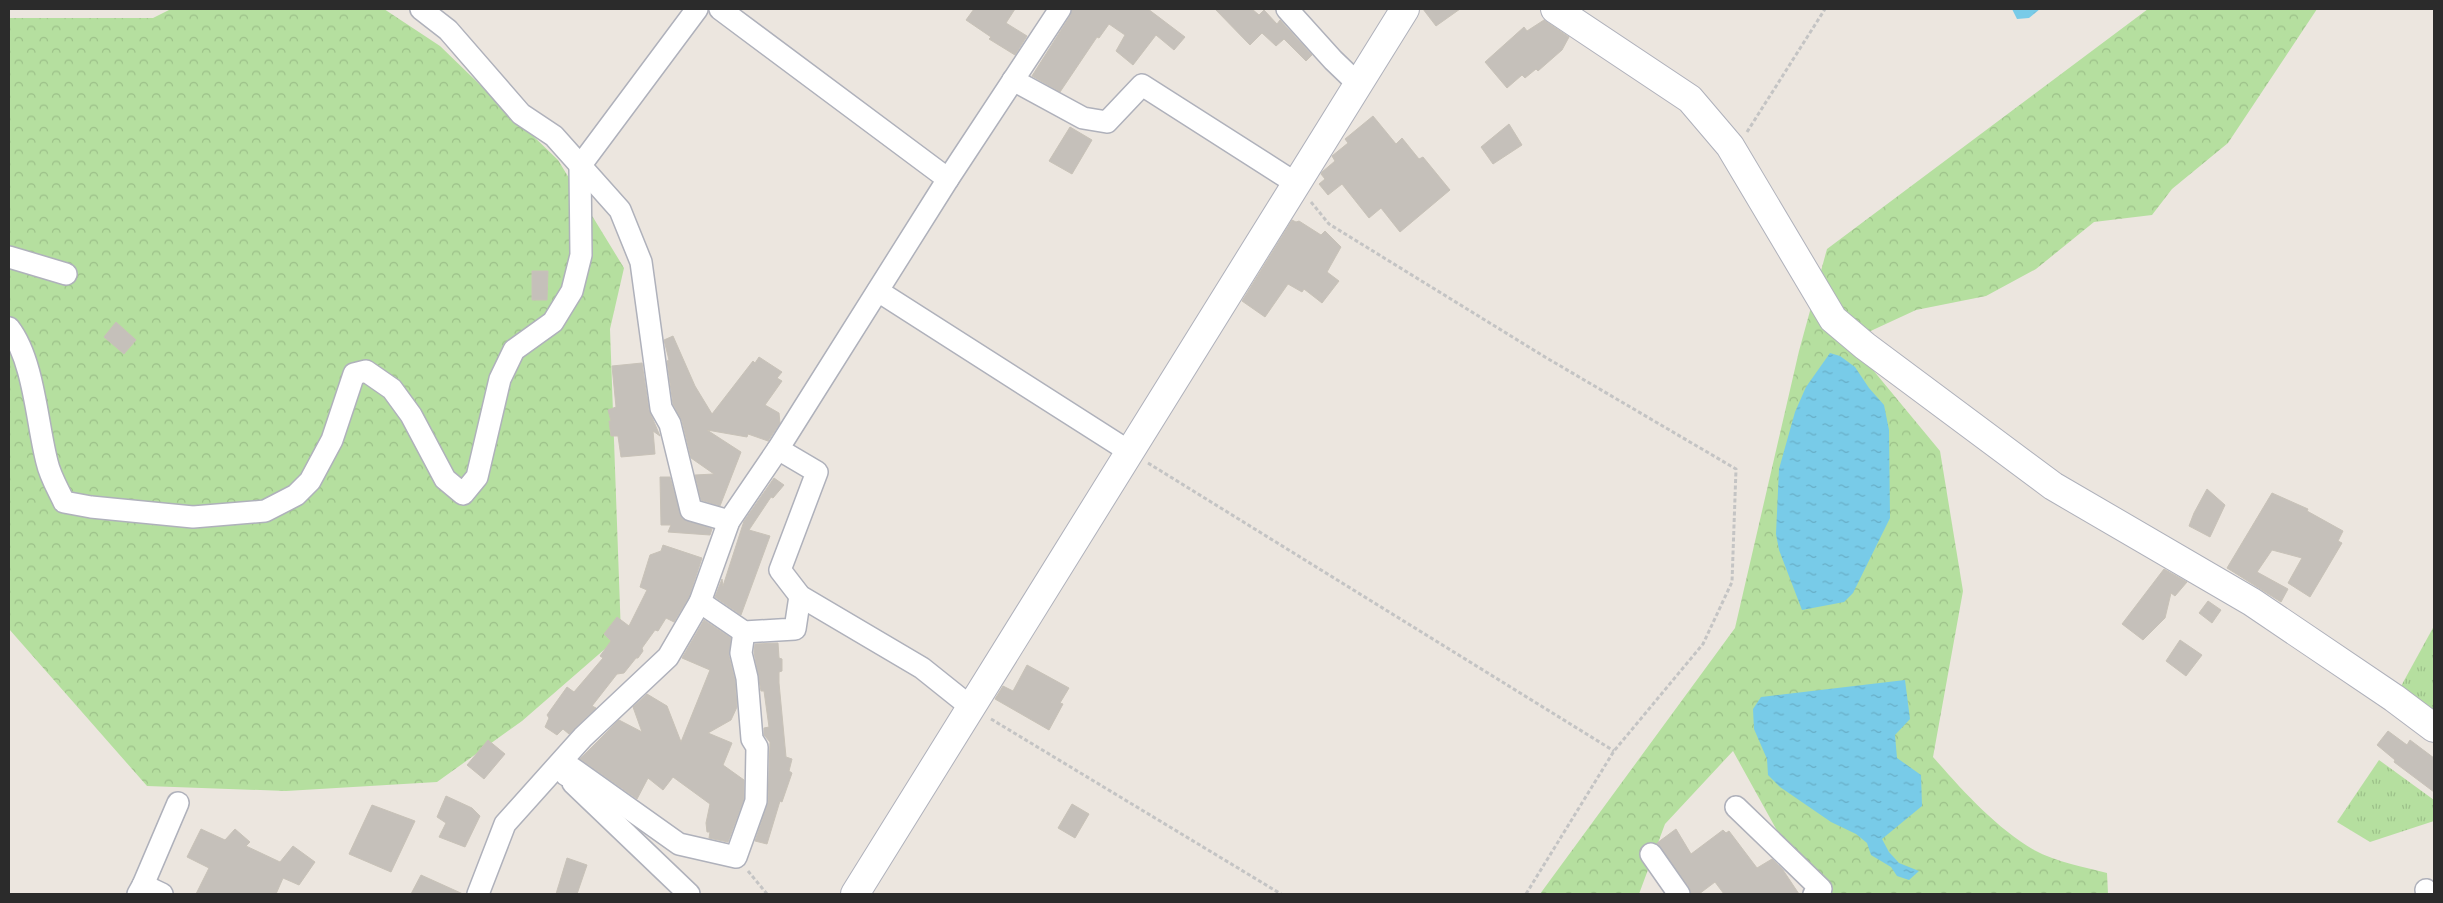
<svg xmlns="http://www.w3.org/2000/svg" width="2443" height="903" font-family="Ubuntu,sans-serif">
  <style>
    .grass { fill: url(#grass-tufts) }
    .forest { fill: url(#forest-crowns) }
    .water { fill: url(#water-ripples) }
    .building { fill: #c5c0ba; stroke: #c8c2b8 }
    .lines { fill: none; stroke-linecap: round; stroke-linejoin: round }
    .minor-casing { stroke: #afb1bb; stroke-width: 24 }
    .tertiary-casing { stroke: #afb1bb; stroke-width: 30 }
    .path { stroke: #c4c4c4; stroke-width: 3; stroke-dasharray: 4 2.5; stroke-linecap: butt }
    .minor { stroke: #fff; stroke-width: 21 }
    .tertiary { stroke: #fff; stroke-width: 28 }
  </style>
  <defs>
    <pattern id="grass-tufts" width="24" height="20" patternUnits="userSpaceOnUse" patternTransform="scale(1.25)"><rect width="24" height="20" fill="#b5df9f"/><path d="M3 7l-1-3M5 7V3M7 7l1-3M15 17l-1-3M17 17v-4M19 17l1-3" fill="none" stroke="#9cc089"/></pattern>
    <pattern id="forest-crowns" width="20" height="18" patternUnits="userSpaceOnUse" patternTransform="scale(1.25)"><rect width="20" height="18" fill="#b5df9f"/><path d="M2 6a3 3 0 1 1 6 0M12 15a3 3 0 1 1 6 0" fill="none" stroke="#9cc089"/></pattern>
    <pattern id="water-ripples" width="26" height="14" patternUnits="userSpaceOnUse" patternTransform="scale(1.25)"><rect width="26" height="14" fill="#78cbe8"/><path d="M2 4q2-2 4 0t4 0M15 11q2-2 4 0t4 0" fill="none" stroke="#68aec7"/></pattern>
  </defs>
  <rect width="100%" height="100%" fill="#ece6df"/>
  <g class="grass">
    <polygon points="2434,626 2434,712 2400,688"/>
    <polygon points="2379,760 2434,800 2434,821 2370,842 2337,822"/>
  </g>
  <g class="forest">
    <polygon points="171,9 384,9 440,46 558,160 624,268 610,329 621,635 522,721 437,782 286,791 147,786 9,629 9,18 153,18"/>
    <path d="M2148 9H2317L2228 143 2172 189 2152 215 2094 222 2036 269 1986 296 1916 310 1849 341 1940 451 1963 591 1933 757C1963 791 1995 827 2034 850 2056 862 2084 867 2107 873L2108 894H1812L1733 751 1665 824 1639 894H1540L1735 628 1799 351 1827 249Z"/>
  </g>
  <g class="water">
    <polygon points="2012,9 2040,9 2029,18 2017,19"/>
    <polygon points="1830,353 1840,356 1855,367 1869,388 1884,405 1889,430 1890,518 1853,593 1844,602 1802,610 1779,550 1776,534 1779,469 1795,412 1806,387"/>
    <polygon points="1905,680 1910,719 1895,735 1897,758 1921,775 1922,806 1882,839 1889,852 1899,863 1919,871 1909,880 1897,876 1891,867 1871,855 1867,843 1856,834 1831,822 1780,787 1768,775 1767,759 1754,729 1753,709 1761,697"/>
  </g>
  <g class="building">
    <polygon points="974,9 1015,9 1006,23 1027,36 1015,55 989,39 991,37 966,20"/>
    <polygon points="1072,9 1148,9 1185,37 1174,50 1156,35 1133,65 1116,51 1125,35 1109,24 1099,38 1097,37 1060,92 1032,76 1070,16"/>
    <polygon points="1215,9 1252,9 1259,15 1264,10 1277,24 1280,20 1312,55 1306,61 1284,39 1276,46 1262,33 1250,45"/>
    <polygon points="1423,9 1460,9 1436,26"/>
    <polygon points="1544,20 1569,37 1562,50 1538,71 1536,69 1525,78 1522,75 1507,88 1485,62 1524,27 1527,31"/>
    <polygon points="1373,116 1396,144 1402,138 1419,159 1423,157 1450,190 1400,232 1381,208 1369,218 1342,184 1328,195 1319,184 1325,179 1321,174 1322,172 1335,161 1332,156 1348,143 1345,139"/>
    <polygon points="1509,124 1522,145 1493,164 1481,147"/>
    <polygon points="1070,127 1092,140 1072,174 1049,161"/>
    <polygon points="1292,220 1296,222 1299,221 1321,235 1325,231 1341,247 1327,272 1339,281 1322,303 1304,289 1302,292 1288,284 1265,317 1242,301"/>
    <polygon points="532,271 548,271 547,300 532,300"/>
    <polygon points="116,322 136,340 124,354 104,337"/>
    <polygon points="673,336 695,386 712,414 753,361 755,363 759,357 782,372 777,378 782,381 765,405 779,413 780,423 768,441 748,434 747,437 707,430 741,452 720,506 701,500 695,475 714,474 691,458 682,421 673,404 667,361 669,360 664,340"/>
    <polygon points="642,363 649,410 660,436 653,431 655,454 621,457 618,436 611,436 609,421 611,421 608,410 616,407 612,366"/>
    <polygon points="660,477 670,477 682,518 712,529 710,535 668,532 671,525 661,525"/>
    <polygon points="774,478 784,485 773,498 771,497 749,530 770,536 741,615 715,597 722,579 723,586 744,521"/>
    <polygon points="2207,489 2225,505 2210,537 2189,526 2194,513"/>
    <polygon points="2272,493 2308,509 2307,511 2343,531 2338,541 2342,543 2310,597 2288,583 2302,558 2272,550 2257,572 2288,589 2281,602 2227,568"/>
    <polygon points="663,545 702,558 689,597 674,622 666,618 658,631 655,630 642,648 643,651 638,658 636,658 624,673 617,674 592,706 596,708 569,734 563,729 557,735 545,727 549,718 547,715 567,687 574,692 603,658 600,656 611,641 604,634 617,617 629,626 647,590 640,587 650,555 661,551"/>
    <polygon points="2164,569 2187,582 2175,596 2171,593 2165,618 2143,640 2122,624"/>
    <polygon points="2208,601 2221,610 2212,623 2199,613"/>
    <polygon points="704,620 731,638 729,656 735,680 737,707 731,720 708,733 732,743 723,765 744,780 744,799 728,842 709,838 710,832 707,832 706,823 710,804 673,777 663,790 648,778 637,799 580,759 619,720 642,732 633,707 647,694 667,706 681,742 710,670 682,658"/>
    <polygon points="2180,640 2202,655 2186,676 2166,661"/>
    <polygon points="778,643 779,658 782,659 782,671 779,672 779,683 786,757 792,759 789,771 792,773 782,802 780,801 767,844 755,841 768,802 770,742 764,735 764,728 769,727 764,691 761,691 754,652 755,644"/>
    <polygon points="1027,665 1069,688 1060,703 1063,704 1049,730 995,699 1003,686 1013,691"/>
    <polygon points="2388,731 2407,745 2410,740 2434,758 2434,792 2394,762 2395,760 2377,745"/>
    <polygon points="488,740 505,754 484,779 467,765"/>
    <polygon points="446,796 472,808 480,816 465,847 439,837 446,823 437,817"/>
    <polygon points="1072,804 1089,814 1075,838 1058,828"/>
    <polygon points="372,805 415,821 391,872 349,854"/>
    <polygon points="201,829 225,840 235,829 250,842 246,846 280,862 293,846 315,862 299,885 283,878 276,894 196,894 209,868 187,857"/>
    <polygon points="1676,829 1691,854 1723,830 1726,833 1729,831 1757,868 1772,859 1783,870 1799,894 1724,894 1715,882 1699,894 1691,894 1689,887 1657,843"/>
    <polygon points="567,858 587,865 577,894 556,894"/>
    <polygon points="421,875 463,894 411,894"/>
  </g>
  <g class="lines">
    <g class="minor-casing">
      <g id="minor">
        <polyline points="421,9 448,30 521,114 554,136 620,210 641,262 661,408 670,424 691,510 729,521"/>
        <polyline points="720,9 948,179"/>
        <polyline points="1287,9 1333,60 1358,84"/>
        <polyline points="1013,80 1083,118 1107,122 1142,85 1297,184"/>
        <polyline points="9,257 66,274"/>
        <polyline points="878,291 1130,452"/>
        <path d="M9 328C34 360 37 424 47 462 50 476 58 489 64 502L91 507 193 517 265 511 296 495 310 481 332 440 354 374 366 371 392 389 411 415 445 479 463 494 477 477 500 379 514 350 553 322 572 291 581 255 580 166 697 9"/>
        <polyline points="778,449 817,472 780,570 800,596 922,668 972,708"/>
        <polyline points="700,602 744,632 795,629 800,596"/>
        <polyline points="566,775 572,768 679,844 736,857 756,801 757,747 752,739 747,678 741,653 744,632"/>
        <polyline points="573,783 689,894"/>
        <polyline points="1736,807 1821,889 1814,894"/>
        <polyline points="1651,854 1679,894"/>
        <polyline points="143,885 178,803"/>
        <polyline points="2426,890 2429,894"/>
        <polyline points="138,894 143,885 162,894"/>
        <polyline points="478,894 505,824 583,737 668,657 700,602 729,521 778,449 948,179 1060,9"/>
      </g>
    </g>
    <g class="tertiary-casing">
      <g id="tertiary">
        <polyline points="1555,9 1690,99 1730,146 1833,319 1865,346 2053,486 2252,602 2394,698 2434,728"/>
        <polyline points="855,894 1405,9"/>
      </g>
    </g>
    <g class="path">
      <polyline points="1747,132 1825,9"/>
      <polyline points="1311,202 1329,224 1545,357 1736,469 1732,582 1703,644 1614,751 1526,894"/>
      <polyline points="1148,463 1614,751"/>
      <polyline points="991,719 1281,894"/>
      <polyline points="748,871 767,894"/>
    </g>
    <use href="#minor" class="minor"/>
    <use href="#tertiary" class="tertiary"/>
  </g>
  <rect width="2443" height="903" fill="none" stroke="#2b2b2b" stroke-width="20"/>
</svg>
